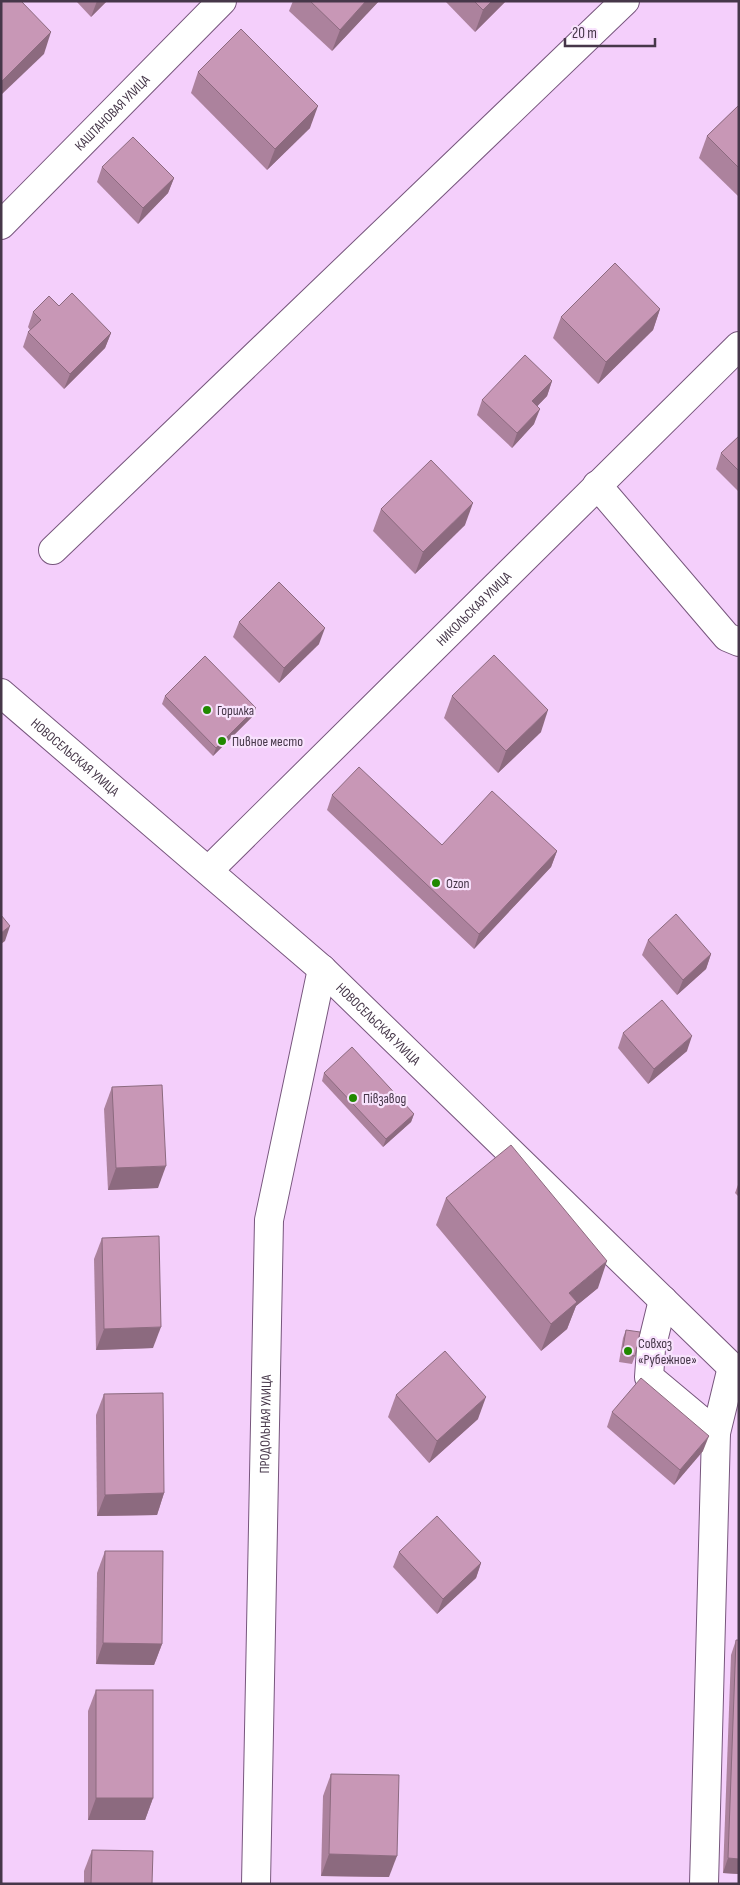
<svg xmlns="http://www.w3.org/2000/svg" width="740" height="1885" font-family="'Sofia Sans Condensed',sans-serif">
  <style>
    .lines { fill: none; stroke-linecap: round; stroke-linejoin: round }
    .minor-casing { stroke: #77567d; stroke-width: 30 }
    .minor { stroke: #fff; stroke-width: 28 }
    .wall { fill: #ac829d }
    .shaded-wall { fill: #8c6a7f }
    .building { fill: #c897b6; stroke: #8c6a7f }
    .poi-dot { fill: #208900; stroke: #f8e2fd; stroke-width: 2 }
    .labels { text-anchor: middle; stroke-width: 4.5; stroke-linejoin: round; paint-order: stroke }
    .street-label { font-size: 14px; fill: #463749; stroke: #f8e2fd }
    .poi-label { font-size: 14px; fill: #463749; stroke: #f8e2fd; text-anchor: start }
  </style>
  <rect width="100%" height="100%" fill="#f4cffb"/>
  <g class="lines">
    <g class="minor-casing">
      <g id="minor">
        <path id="s1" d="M1 225 222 1"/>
        <polyline points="597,485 727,637 739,642"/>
        <polyline points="53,550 625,1"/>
        <path id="s2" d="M1 693 322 969 739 1374"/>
        <path id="s3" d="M209 870 739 346"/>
        <polyline points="663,1300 651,1349 649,1377 716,1433 732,1367"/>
        <path id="s4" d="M256 1884 269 1220 322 969"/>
        <polyline points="704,1884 716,1433"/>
      </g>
    </g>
    <use href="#minor" class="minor"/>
  </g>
  <g class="wall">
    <polygon points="76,1 107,1 91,17"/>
    <polygon points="293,1 379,1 332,51 289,11"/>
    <polygon points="445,1 506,1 475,32"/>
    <polygon points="198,72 310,128 267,170 191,93"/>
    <polygon points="739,105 739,197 699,158 707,136"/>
    <polygon points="102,167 174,178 168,193 138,224 97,182"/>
    <polygon points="59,306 111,333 105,348 64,389 23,347 28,332 30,330 28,327 33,312"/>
    <polygon points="660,309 653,330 598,384 553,338 561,317"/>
    <polygon points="552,381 547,396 537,406 534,424 512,448 477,415 482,400"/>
    <polygon points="739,436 739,492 716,469 721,453"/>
    <polygon points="381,509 465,525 415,574 373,531"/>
    <polygon points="239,622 319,644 279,683 233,637"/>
    <polygon points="165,696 256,708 253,716 213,756 162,704"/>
    <polygon points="452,696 541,732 498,773 444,718"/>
    <polygon points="332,795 442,845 557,851 551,867 474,949 327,810"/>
    <polygon points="648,940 711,954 706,969 677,995 642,955"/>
    <polygon points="623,1033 687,1051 648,1084 618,1048"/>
    <polygon points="324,1073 414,1114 411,1122 383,1147 322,1081"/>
    <polygon points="112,1087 158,1188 108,1190 104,1109"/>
    <polygon points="739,1182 739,1197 735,1193"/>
    <polygon points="446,1198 598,1288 576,1306 567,1329 541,1351 436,1225"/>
    <polygon points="102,1238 153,1348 96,1350 94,1259"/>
    <polygon points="626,1330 635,1356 632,1364 619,1362 623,1338"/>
    <polygon points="104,1394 164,1493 157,1515 97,1516 96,1415"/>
    <polygon points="396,1395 478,1419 429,1463 388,1417"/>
    <polygon points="612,1412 703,1451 674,1485 607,1427"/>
    <polygon points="105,1551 162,1644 154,1665 96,1664 97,1573"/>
    <polygon points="399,1552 481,1563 476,1578 437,1614 393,1567"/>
    <polygon points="736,1640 739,1874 723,1873 731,1655"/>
    <polygon points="96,1690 153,1798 145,1820 88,1820 88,1711"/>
    <polygon points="331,1774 389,1877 321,1876 323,1796"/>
    <polygon points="92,1850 152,1884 84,1884 84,1871"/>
  </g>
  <g class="shaded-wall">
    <polygon points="97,1 107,1 91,17"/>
    <polygon points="366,1 379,1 332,51 340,30"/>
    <polygon points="492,1 506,1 475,32 483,10"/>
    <polygon points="51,32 44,54 1,95 1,82"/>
    <polygon points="318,106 310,128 267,170 275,149"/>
    <polygon points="174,178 168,193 138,224 143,208"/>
    <polygon points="660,309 653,330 598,384 606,362"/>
    <polygon points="111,333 105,348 64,389 70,374"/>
    <polygon points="552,381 547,396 527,417 532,401"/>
    <polygon points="540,409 534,424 512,448 517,433"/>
    <polygon points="473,503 465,525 415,574 423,552"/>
    <polygon points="325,628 319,644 279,683 284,668"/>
    <polygon points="256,708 253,716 213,756 216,748"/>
    <polygon points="548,710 541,732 498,773 506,751"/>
    <polygon points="557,851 551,867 474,949 479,934"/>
    <polygon points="10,926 5,941 1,944 1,933"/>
    <polygon points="711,954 706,969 677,995 683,980"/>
    <polygon points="692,1036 687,1051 648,1084 654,1069"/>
    <polygon points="414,1114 411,1122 383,1147 386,1139"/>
    <polygon points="166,1166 158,1188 108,1190 116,1168"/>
    <polygon points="607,1261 598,1288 576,1306 567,1329 541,1351 551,1324 569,1293"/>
    <polygon points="161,1327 153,1348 96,1350 104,1329"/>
    <polygon points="486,1397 478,1419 429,1463 437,1441"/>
    <polygon points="709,1436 703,1451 674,1485 680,1470"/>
    <polygon points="164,1493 157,1515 97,1516 105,1495"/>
    <polygon points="481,1563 476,1578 437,1614 443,1599"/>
    <polygon points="103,1643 162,1644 154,1665 96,1664"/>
    <polygon points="96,1798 153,1798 145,1820 88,1820"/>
    <polygon points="329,1854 397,1856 389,1877 321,1876"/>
    <polygon points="728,1858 739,1859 739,1874 723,1873"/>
  </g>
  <g class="building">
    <polygon points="1,1 21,1 51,32 1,82"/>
    <polygon points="310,1 366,1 340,30"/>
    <polygon points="474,1 492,1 483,10"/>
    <polygon points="241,29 318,106 275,149 198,72"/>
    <polygon points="739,105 739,168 707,136"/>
    <polygon points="133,137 174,178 143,208 102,167"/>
    <polygon points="615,263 660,309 606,362 561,317"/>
    <polygon points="72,293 111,333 70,374 28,332 41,320 33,312 49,296 59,306"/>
    <polygon points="525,355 552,381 532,401 540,409 517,433 482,400"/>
    <polygon points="739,436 739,471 721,453"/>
    <polygon points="431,460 473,503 423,552 381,509"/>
    <polygon points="279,582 325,628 284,668 239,622"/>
    <polygon points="494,655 548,710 506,751 452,696"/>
    <polygon points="205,656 256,708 216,748 165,696"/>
    <polygon points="359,767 442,845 492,791 557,851 479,934 332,795"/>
    <polygon points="676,914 711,954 683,980 648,940"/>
    <polygon points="1,915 10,926 1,933"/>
    <polygon points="662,1000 692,1036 654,1069 623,1033"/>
    <polygon points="352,1047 414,1114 386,1139 324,1073"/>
    <polygon points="162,1085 166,1166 116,1168 112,1087"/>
    <polygon points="511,1145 607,1261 569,1293 577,1302 551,1324 446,1198"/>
    <polygon points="159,1236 161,1327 104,1329 102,1238"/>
    <polygon points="626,1330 640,1332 635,1356 622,1354"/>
    <polygon points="445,1351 486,1397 437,1441 396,1395"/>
    <polygon points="641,1378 709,1436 680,1470 612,1412"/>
    <polygon points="163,1393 164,1493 105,1495 104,1394"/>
    <polygon points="437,1516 481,1563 443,1599 399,1552"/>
    <polygon points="105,1551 163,1551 162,1644 103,1643"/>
    <polygon points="736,1640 739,1640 739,1859 728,1858"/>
    <rect x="96" y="1690" width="57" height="108"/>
    <polygon points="331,1774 399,1775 397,1856 329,1854"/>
    <polygon points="92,1850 153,1851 152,1884 91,1884"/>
  </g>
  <g class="poi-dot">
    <circle cx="207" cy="710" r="5"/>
    <circle cx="222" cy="741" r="5"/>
    <circle cx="436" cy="883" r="5"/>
    <circle cx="353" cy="1098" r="5"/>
    <circle cx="628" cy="1351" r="5"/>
  </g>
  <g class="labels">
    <g class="street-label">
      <text dy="5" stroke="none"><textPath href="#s1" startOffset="158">КАШТАНОВАЯ УЛИЦА</textPath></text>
      <text dy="5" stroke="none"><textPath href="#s3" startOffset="372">НИКОЛЬСКАЯ УЛИЦА</textPath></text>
      <text dy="5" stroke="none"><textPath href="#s2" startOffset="98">НОВОСЕЛЬСКАЯ УЛИЦА</textPath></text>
      <text dy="5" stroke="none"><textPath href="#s2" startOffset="502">НОВОСЕЛЬСКАЯ УЛИЦА</textPath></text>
      <text dy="5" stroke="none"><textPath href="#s4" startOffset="460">ПРОДОЛЬНАЯ УЛИЦА</textPath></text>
    </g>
    <g class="poi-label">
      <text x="217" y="715">Горилка</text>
      <text x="232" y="746">Пивное место</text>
      <text x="446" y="888">Ozon</text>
      <text x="363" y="1103">Пiвзавод</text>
      <text x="638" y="1348">Совхоз<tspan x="638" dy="16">«Рубежное»</tspan></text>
    </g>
  </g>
  <rect width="740" height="1885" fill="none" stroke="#463749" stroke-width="5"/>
  <path d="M565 38v8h90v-8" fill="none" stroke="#463749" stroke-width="2.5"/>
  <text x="572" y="38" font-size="15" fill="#463749" stroke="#f8e2fd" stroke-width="4" paint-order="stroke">20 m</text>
</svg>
